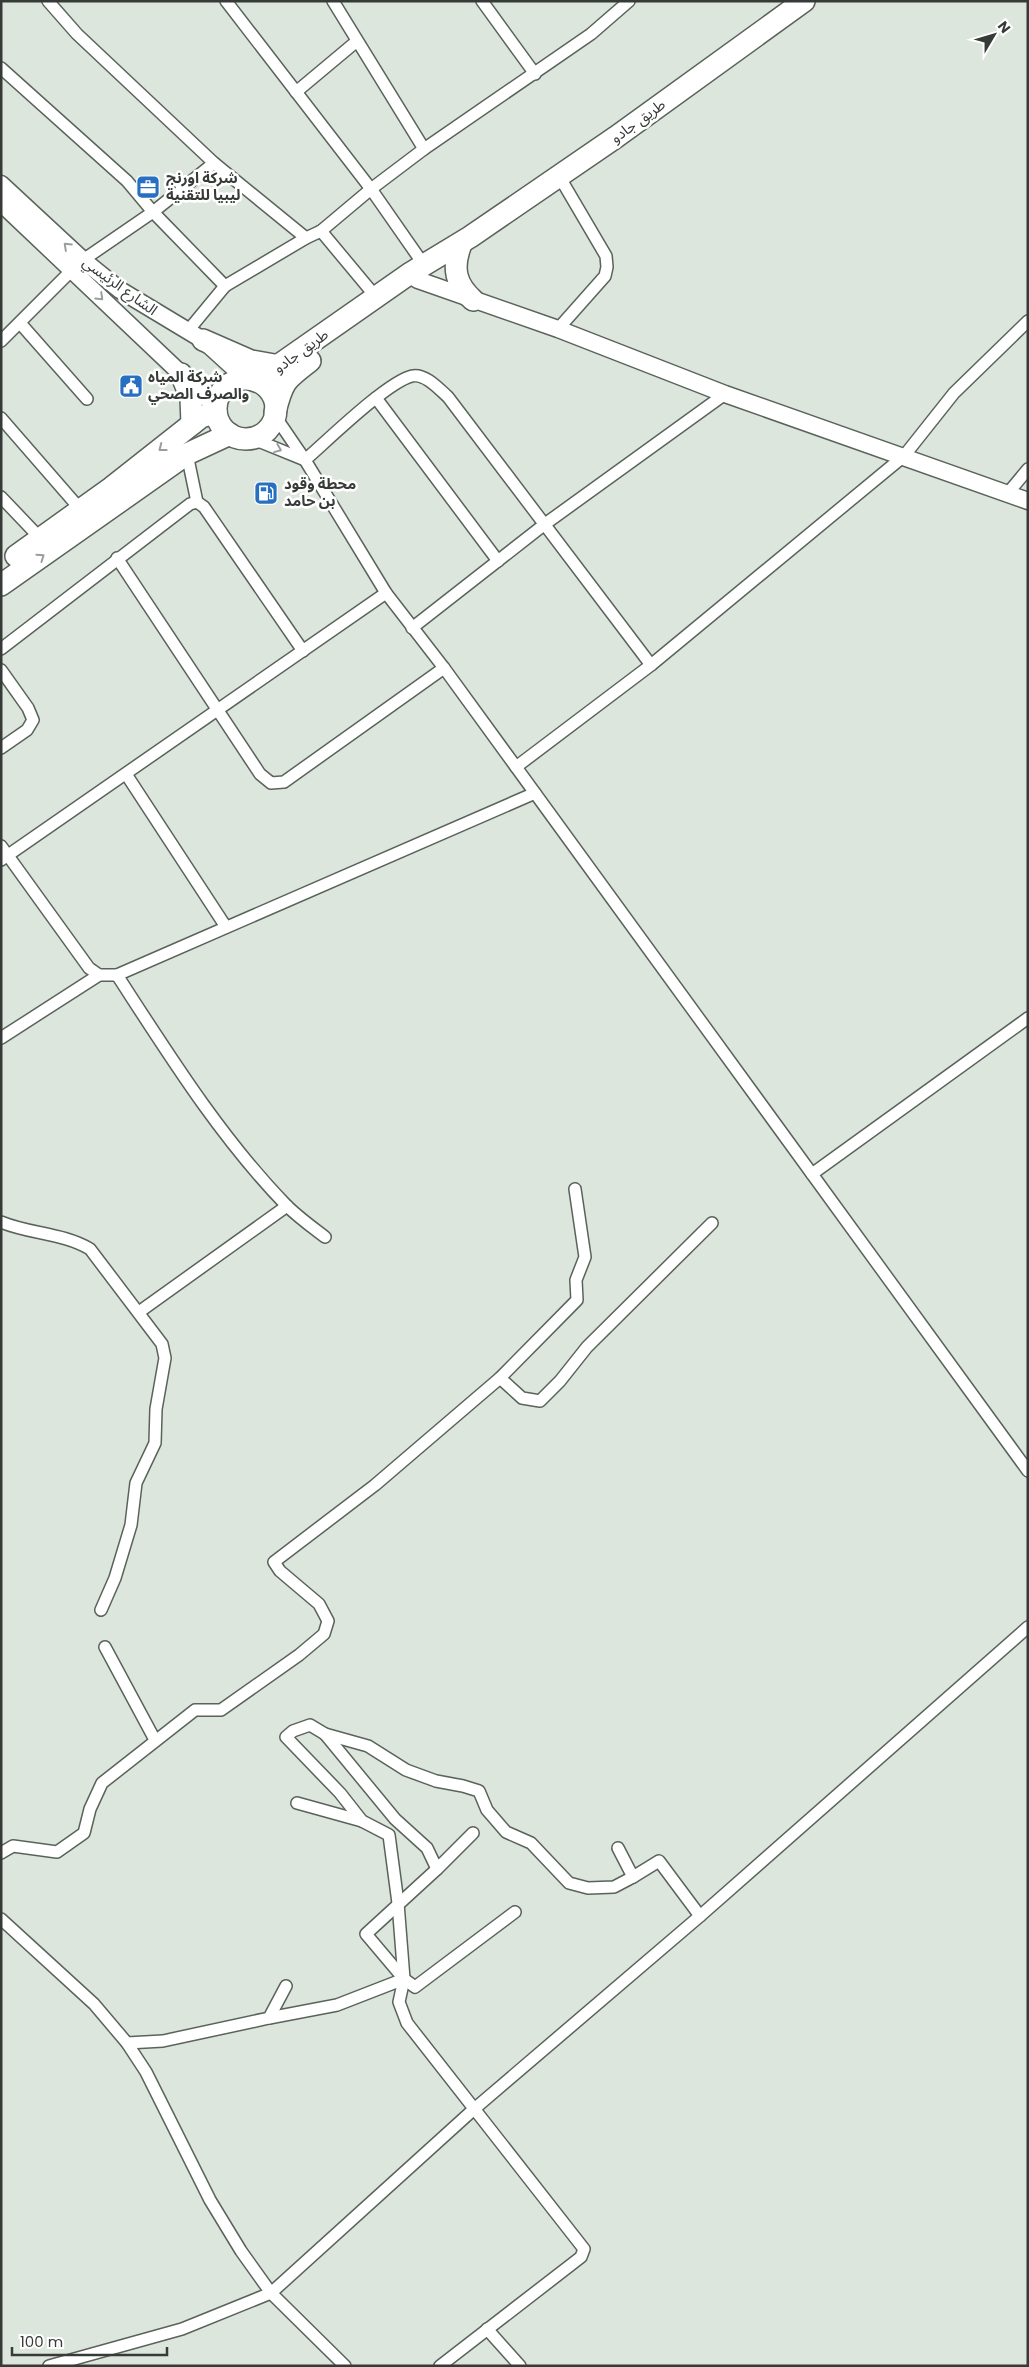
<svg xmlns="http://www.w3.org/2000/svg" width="1029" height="2367" font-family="Poppins,'Noto Sans Arabic',sans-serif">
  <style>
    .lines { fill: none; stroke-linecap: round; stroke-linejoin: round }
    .street-casing { stroke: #5a635b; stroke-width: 14 }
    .secondary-casing { stroke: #5a635b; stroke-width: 19 }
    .highway-casing { stroke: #5a635b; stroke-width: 24 }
    .street { stroke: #fff; stroke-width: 11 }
    .secondary { stroke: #fff; stroke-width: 16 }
    .highway { stroke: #fff; stroke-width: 21 }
    .oneway { stroke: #9b9d9c }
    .labels { text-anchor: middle; stroke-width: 5; stroke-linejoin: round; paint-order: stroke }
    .street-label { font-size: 15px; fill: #373b38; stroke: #fff }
    .poi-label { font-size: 15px; font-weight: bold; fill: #373b38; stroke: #fff; text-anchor: start }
  </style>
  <rect width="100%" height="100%" fill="#dce6dd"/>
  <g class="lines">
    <g class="street-casing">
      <g id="street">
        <polyline points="48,1 77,34 214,163 306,238 321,231 371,189 424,149 591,34 629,1"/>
        <polyline points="226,1 371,189 424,265"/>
        <polyline points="333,1 424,149"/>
        <polyline points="482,1 535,74"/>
        <polyline points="1,68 127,181 153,212 225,286 306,238"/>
        <polyline points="296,92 357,41"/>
        <polyline points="321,231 376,297"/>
        <polyline points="83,260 153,212 214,163"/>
        <polyline points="20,323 87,399"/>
        <polyline points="558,329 605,276 607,267 606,256 559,176"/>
        <polyline points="187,332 225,286"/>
        <polyline points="1,341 72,270"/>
        <polyline points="376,398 498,561"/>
        <polyline points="275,416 305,460 386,593 444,668 1028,1471"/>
        <polyline points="1,418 81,510"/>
        <polyline points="251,438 305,460"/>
        <polyline points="187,454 197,502 204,507 303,651"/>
        <path d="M305 460C327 441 387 382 412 376 425 373 439 389 448 397L651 665"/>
        <polyline points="1008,493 1028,469"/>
        <polyline points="1,497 41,539"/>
        <polyline points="117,558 260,774 271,783 284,782 444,668"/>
        <polyline points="412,628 545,524 725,394"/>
        <polyline points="1,649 190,504 197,502"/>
        <polyline points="1,670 28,708 33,720 27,730 1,748"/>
        <polyline points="516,767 651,665 904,456 954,393 1028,321"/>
        <polyline points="126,774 226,927"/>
        <polyline points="1,846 89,968 99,975"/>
        <polyline points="1,860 386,593"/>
        <path d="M117 975C169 1055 220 1137 286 1205 298 1217 312 1227 325 1237"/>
        <polyline points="1,1038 99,975 117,975 535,793"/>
        <polyline points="812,1174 1028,1018"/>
        <path d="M1 1222C30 1234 63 1233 90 1249L162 1344 165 1358 156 1409 155 1443 136 1483 131 1525 115 1578 101 1610"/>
        <polyline points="139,1312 287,1206"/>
        <polyline points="500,1378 522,1398 540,1401 560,1381 587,1347 712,1223"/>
        <polyline points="105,1647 155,1740"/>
        <polyline points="325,1734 368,1746 406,1770 436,1781 463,1786 479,1791 487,1810 506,1832 531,1843 569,1883 588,1888 614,1887 633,1877"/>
        <polyline points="297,1803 362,1821"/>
        <polyline points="618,1848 633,1877 659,1861 700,1916"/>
        <polyline points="1,1853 13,1846 57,1852 84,1833 90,1809 102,1783 195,1710 221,1710 299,1655 324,1634 328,1621 319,1604 280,1571 274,1562 375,1485 500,1378 577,1300 576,1280 585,1257 575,1189"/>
        <polyline points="437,1869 366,1934 404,1979 415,1987 515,1912"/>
        <polyline points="1,1919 94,2004 127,2043 146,2072 210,2200 241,2251 271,2293 345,2366"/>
        <polyline points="404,1979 399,2002 407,2023 584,2249 581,2257 440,2366"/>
        <polyline points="269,2018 337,2005 404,1979 398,1903 389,1835 362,1821 340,1793 286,1737 293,1731 310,1725 325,1734 395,1819 427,1848 437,1869 473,1833"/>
        <polyline points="127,2043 163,2041 269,2018 286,1986"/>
        <polyline points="487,2329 520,2366"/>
        <polyline points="49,2366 182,2329 271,2293 473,2110 700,1916 1028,1627"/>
      </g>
    </g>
    <g class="secondary-casing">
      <g id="secondary">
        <polyline points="1,184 83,260 120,290 203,340 246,379"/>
        <polyline points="1,203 216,407"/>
        <polyline points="409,274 418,280 558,329 725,394 1028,501"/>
      </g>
    </g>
    <g class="highway-casing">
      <g id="highway">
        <path d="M460 247C452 269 456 285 473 300"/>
        <polyline points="203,340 251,361 280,366"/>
        <polyline points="181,374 191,398 192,424"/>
        <circle cx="246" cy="409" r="30"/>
        <polyline points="256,381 409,274 470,237 616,137 804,1"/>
        <path d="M275 412C283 381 285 380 310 361"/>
        <polyline points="16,556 111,488 201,417 216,412"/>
        <polyline points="1,585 187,454 230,434"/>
      </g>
    </g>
    <use href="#street" class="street"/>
    <use href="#secondary" class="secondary"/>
    <use href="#highway" class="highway"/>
  </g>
  <defs><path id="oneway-chevron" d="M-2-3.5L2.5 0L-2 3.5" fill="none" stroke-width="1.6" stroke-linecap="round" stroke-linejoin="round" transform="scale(1.25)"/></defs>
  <g class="oneway">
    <use href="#oneway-chevron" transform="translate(67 246) rotate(-137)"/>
    <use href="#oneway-chevron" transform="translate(100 297) rotate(44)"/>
    <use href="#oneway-chevron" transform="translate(162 448) rotate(142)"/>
    <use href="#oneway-chevron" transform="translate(278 449) rotate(22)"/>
    <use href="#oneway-chevron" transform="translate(41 557) rotate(-35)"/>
  </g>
  <defs>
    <g id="office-square" transform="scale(1.25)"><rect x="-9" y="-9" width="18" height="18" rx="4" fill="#276fc0" stroke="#fff"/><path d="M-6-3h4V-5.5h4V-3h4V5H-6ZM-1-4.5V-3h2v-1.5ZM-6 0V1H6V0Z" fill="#fff"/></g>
    <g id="civic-square" transform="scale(1.25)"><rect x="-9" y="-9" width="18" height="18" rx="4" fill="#276fc0" stroke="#fff"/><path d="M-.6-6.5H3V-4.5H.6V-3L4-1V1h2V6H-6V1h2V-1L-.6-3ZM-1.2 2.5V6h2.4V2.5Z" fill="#fff"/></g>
    <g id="fuel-square" transform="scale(1.25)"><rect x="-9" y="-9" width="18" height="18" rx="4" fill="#276fc0" stroke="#fff"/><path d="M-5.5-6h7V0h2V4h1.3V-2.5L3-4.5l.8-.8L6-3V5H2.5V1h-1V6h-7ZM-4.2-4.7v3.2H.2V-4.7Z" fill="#fff"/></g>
  </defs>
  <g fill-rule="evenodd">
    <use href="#office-square" x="148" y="187"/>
    <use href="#civic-square" x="131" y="386"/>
    <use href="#fuel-square" x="266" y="493"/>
  </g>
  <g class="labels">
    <g class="street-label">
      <text transform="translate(638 121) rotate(-36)" y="5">طريق جادو</text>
      <text transform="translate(120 286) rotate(36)" y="5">الشارع الرئيسي</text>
      <text transform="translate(301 351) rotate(-36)" y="5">طريق جادو</text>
    </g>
    <g class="poi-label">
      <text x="166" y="183">شركة اورنج<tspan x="166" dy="17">ليبيا للتقنية</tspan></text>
      <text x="148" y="382">شركة المياه<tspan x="148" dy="17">والصرف الصحي</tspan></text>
      <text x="284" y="489">محطة وقود<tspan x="284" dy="17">بن حامد</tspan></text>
    </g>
  </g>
  <rect width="1029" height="2367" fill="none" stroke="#373b38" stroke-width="5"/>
  <g transform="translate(994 35) rotate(52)" stroke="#ffffff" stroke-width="4" paint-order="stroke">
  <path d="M0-4L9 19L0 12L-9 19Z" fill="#373b38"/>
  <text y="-8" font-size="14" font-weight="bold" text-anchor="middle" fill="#373b38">N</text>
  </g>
  <path d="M12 2347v8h155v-8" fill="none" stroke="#373b38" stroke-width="2.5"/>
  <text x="20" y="2347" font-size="15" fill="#373b38" stroke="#ffffff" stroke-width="4" paint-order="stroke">100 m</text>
</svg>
